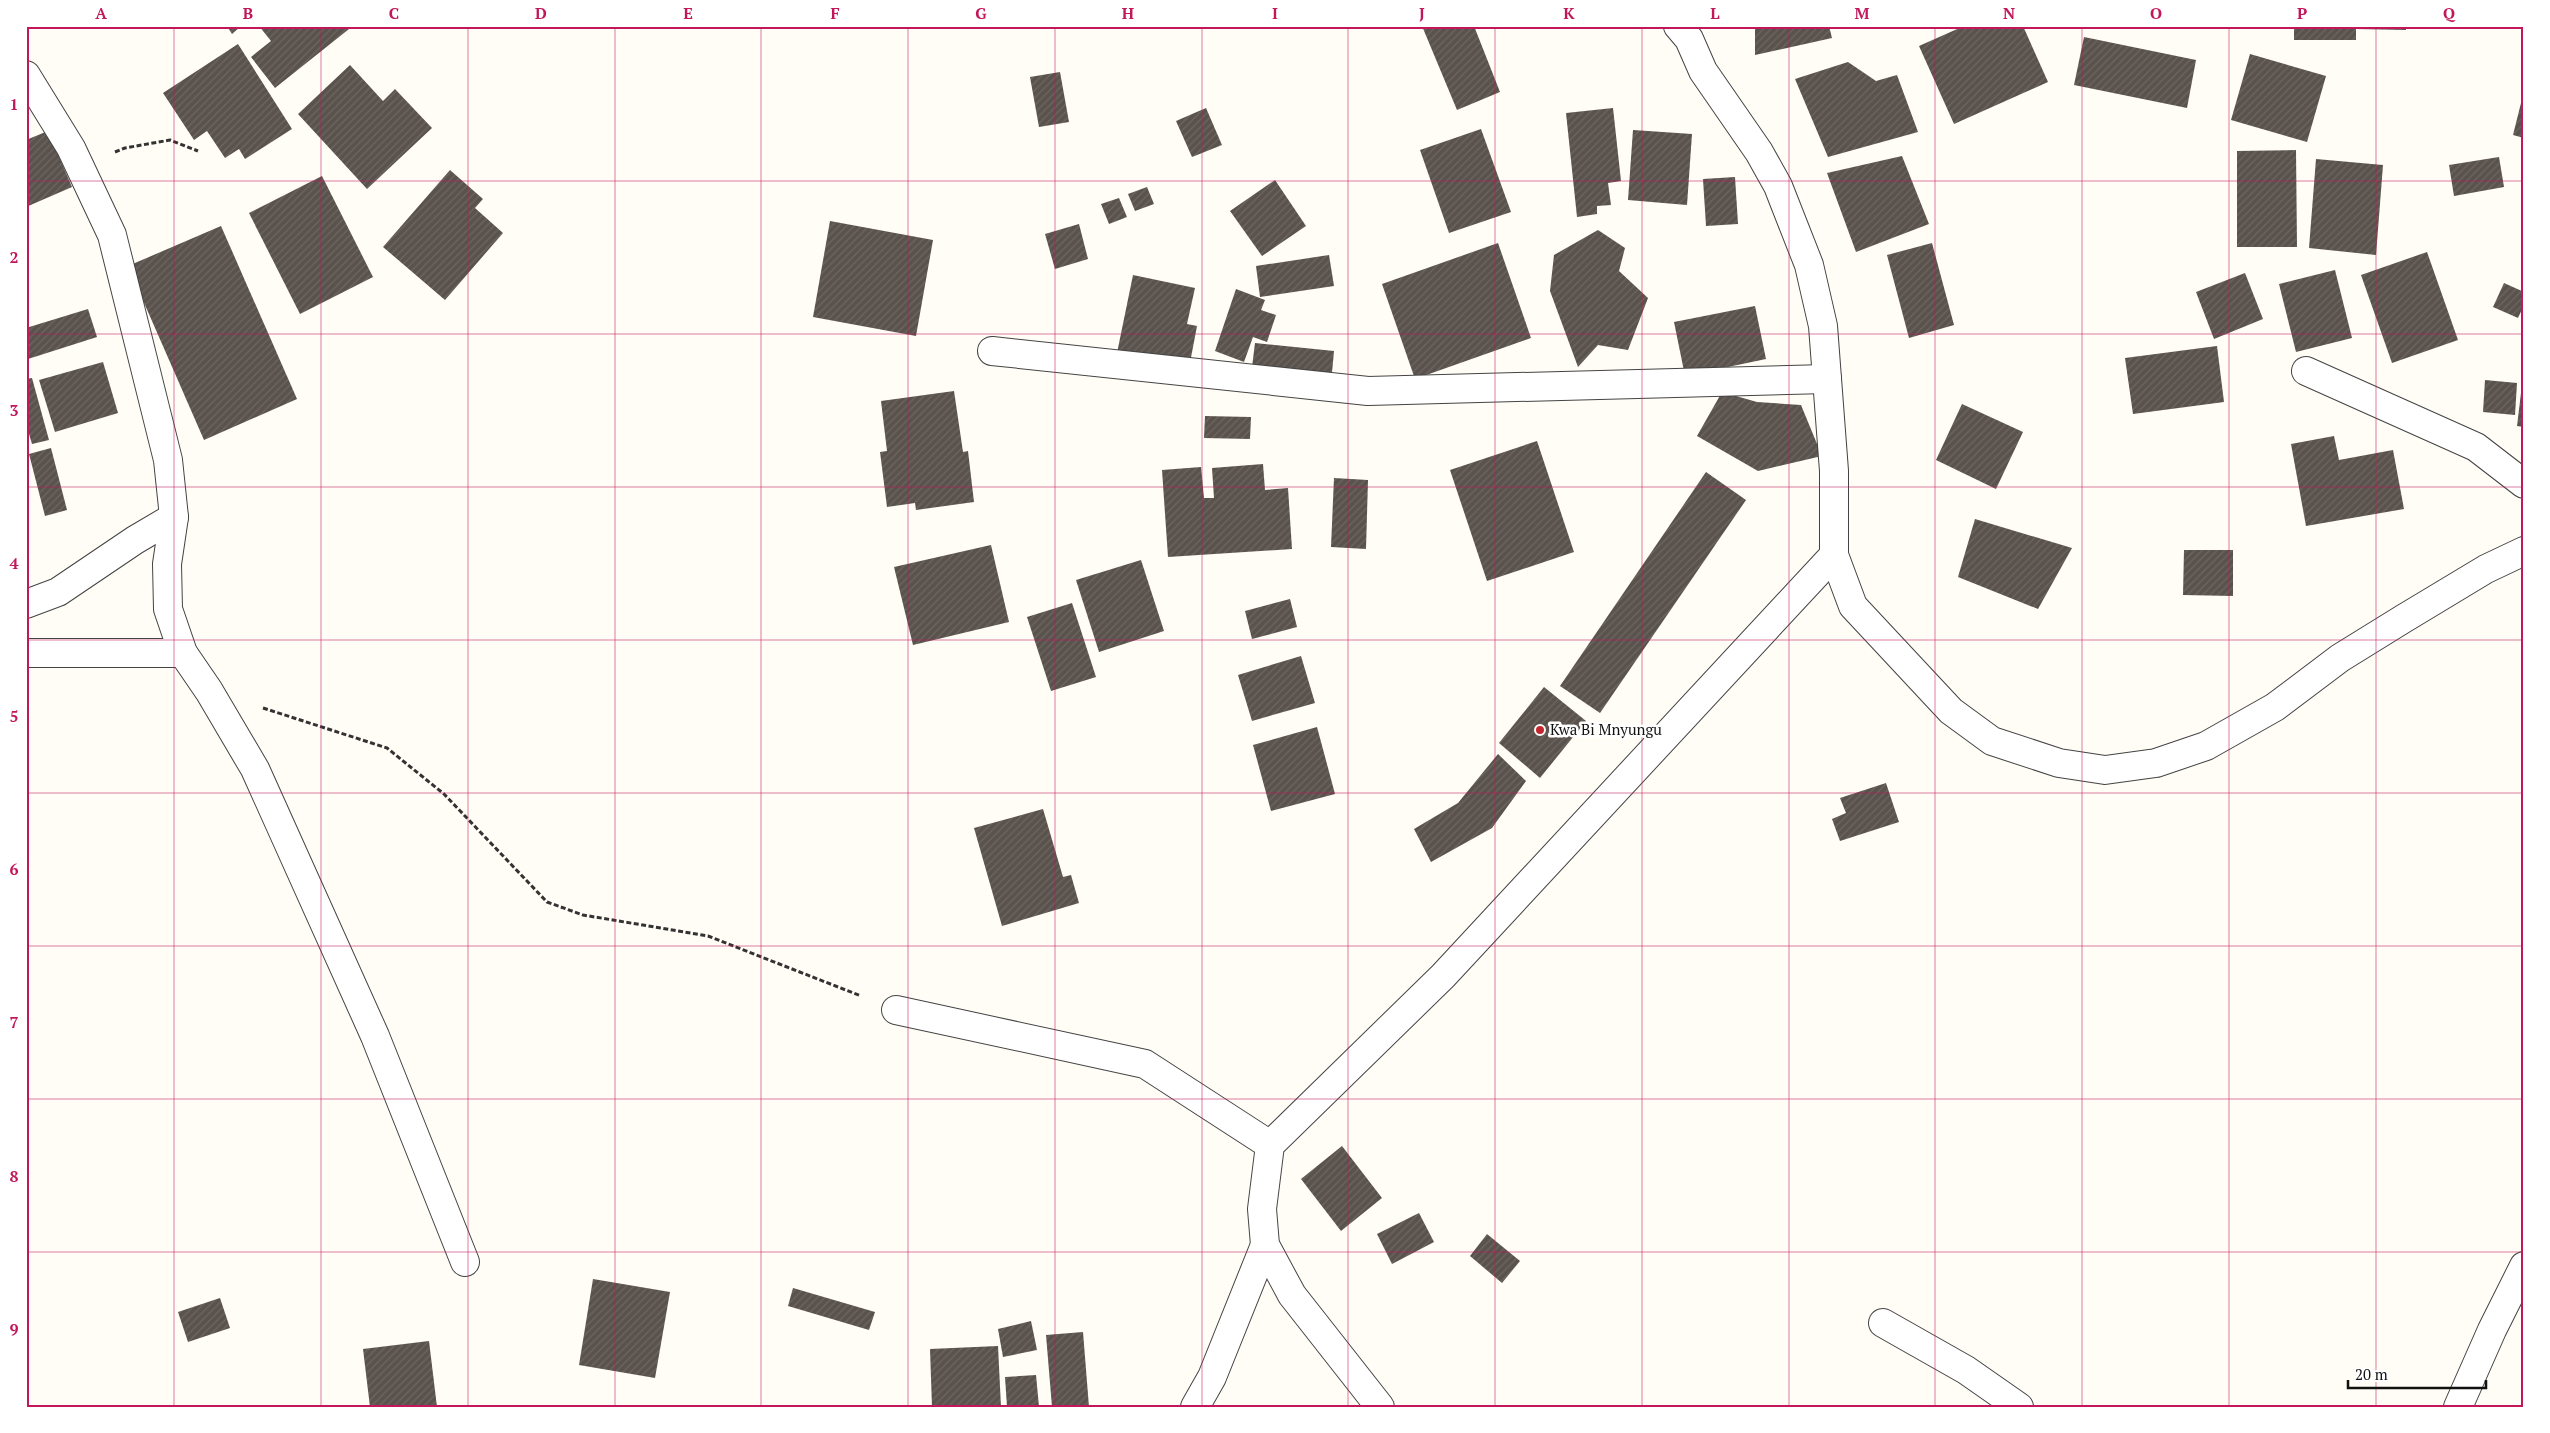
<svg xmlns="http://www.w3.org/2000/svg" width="2550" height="1433" font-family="'PT Serif',serif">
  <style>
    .building { fill: url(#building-hatch) }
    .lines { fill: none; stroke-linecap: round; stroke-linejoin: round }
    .street-casing { stroke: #444; stroke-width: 30 }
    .path { stroke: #333; stroke-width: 3; stroke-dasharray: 5 2.5; stroke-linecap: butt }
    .street { stroke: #fff; stroke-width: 28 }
    .grid { fill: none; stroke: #c2185b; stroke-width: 1; stroke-opacity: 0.55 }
    .poi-dot { fill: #c4262e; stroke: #fff; stroke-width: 2 }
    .labels { text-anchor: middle; stroke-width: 5; stroke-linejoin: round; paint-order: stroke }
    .poi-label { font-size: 15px; fill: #111; stroke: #fff; text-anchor: start }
    .neatline { fill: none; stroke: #c2185b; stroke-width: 2 }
    .grid-label { font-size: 16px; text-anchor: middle; font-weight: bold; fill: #c2185b }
  </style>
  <defs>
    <pattern id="building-hatch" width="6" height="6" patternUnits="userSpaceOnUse" patternTransform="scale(1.25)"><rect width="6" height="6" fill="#5a524d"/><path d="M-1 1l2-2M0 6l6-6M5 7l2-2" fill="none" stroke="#6d6662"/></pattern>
  </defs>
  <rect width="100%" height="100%" fill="#fffdf5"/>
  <g class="building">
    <polygon points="227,26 241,26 232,34"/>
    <polygon points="259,26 346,26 349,29 275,88 251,57 271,41"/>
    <polygon points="1422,26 1474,26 1500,92 1457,110"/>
    <polygon points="1755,26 1829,26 1832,38 1755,55"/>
    <polygon points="1964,26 2023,26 2048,82 1954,124 1919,46"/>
    <polygon points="2294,26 2406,26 2406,30 2356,29 2356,40 2294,40"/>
    <polygon points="2084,37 2196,60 2187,108 2074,85"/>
    <polygon points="238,44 292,129 245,159 239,149 225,158 207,131 194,140 163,93"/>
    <polygon points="2250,54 2326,76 2307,142 2231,120"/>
    <polygon points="1848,62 1876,81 1897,75 1918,132 1828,157 1795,79"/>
    <polygon points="350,65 383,101 395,89 432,128 367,189 298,114"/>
    <polygon points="1060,72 1069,122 1039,127 1030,77"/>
    <polygon points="2523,95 2524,95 2524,138 2513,135"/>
    <polygon points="1206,108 1222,145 1192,157 1176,121"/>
    <polygon points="1613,108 1621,181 1608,183 1611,205 1597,206 1597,214 1577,217 1566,113"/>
    <polygon points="1481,129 1511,212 1449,233 1420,150"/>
    <polygon points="1633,130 1692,134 1687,205 1628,200"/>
    <polygon points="48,131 72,187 26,207 26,140"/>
    <polygon points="2296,150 2297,247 2237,247 2237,151"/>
    <polygon points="1902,156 1929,224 1856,252 1827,173"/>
    <polygon points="2499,157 2504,187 2454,196 2449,165"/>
    <polygon points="2316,159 2383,165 2376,255 2309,248"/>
    <polygon points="450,170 483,199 475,208 503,233 445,300 383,247"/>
    <polygon points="322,176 373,277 300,314 249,213"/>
    <polygon points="1735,177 1738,224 1706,226 1703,179"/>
    <polygon points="1275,180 1306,226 1262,256 1230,211"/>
    <polygon points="1147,187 1154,204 1135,211 1128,194"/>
    <polygon points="1119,198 1127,217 1109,224 1101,204"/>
    <polygon points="830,221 933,240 916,336 813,317"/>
    <polygon points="1079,224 1088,259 1055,269 1045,234"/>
    <polygon points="221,226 297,399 204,440 128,266"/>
    <polygon points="1598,230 1625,248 1619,271 1648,298 1628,350 1598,345 1578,367 1550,291 1554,255"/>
    <polygon points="1498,243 1531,338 1415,379 1382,284"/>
    <polygon points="1932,243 1954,325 1909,338 1887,255"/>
    <polygon points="2427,252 2458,340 2392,363 2361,275"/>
    <polygon points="1329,255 1334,286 1260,297 1256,266"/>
    <polygon points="2335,270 2352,338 2296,352 2279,284"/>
    <polygon points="2245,273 2263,319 2214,339 2196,292"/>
    <polygon points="1133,275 1195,288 1187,324 1197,326 1189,368 1117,353"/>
    <polygon points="2504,283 2524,292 2524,305 2518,318 2493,307"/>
    <polygon points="1236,289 1265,300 1261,310 1276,315 1267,342 1253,337 1244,362 1215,351"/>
    <polygon points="1755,306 1766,359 1685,376 1674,322"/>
    <polygon points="88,309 97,337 28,359 26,328"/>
    <polygon points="1255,343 1334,351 1331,383 1251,375"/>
    <polygon points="2217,346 2224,402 2133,414 2125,358"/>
    <polygon points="103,362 118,413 55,432 39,380"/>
    <polygon points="32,378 49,440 32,444 26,424 26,379"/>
    <polygon points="2485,380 2517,383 2515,415 2483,412"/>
    <polygon points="954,391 963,452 968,451 974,502 916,510 915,503 887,507 880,452 887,451 881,401"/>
    <polygon points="1722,392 1757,402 1801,405 1822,456 1758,471 1697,436"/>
    <polygon points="2521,393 2524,393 2524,427 2517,426"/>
    <polygon points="1962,404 2023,432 1996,489 1936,460"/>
    <polygon points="1205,416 1251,417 1250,439 1204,438"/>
    <polygon points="2334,436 2339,460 2393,450 2404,509 2306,526 2291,444"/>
    <polygon points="1537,441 1574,552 1487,581 1450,470"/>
    <polygon points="51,448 67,510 45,516 29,454"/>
    <polygon points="1263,464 1265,490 1288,488 1292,549 1168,557 1162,470 1201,467 1204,498 1214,498 1212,468"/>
    <polygon points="1706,472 1746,500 1600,713 1560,686"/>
    <polygon points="1334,478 1368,480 1366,549 1331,547"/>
    <polygon points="1975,519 2072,548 2038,609 1958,577"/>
    <polygon points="991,545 1009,622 913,645 894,567"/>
    <polygon points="2184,550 2233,550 2233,596 2183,595"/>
    <polygon points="1141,560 1164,631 1099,652 1076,580"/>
    <polygon points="1290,599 1297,627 1252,639 1245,611"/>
    <polygon points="1072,603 1096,677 1051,691 1027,617"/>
    <polygon points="1301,656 1315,703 1252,721 1238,675"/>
    <polygon points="1544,687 1586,721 1540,778 1499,743"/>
    <polygon points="1317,727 1335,794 1271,811 1253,745"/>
    <polygon points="1498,754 1526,781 1492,828 1431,862 1414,829 1458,803"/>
    <polygon points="1886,783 1899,822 1840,841 1832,819 1846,813 1840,798"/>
    <polygon points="1043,809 1063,877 1071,875 1079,903 1002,926 974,828"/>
    <polygon points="1342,1146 1382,1198 1341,1231 1301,1179"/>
    <polygon points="1419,1213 1434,1242 1392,1264 1377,1234"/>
    <polygon points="1487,1234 1520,1261 1502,1283 1470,1256"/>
    <polygon points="593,1279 670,1292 655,1378 579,1365"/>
    <polygon points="793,1288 875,1312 869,1330 788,1306"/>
    <polygon points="220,1298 230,1328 188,1342 178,1312"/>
    <polygon points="1031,1321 1037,1350 1003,1357 998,1329"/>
    <polygon points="1083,1332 1089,1407 1052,1407 1046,1335"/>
    <polygon points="429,1341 437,1407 370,1407 363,1349"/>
    <polygon points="998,1346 1001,1407 932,1407 930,1349"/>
    <polygon points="1036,1375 1039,1407 1007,1407 1005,1377"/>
  </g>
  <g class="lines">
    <g class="street-casing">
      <g id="street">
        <polyline points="1678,26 1689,39 1703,71 1759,152 1778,186 1809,265 1823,326 1834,471 1834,555 1853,606 1951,711 1992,741 2059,763 2105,770 2156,763 2206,746 2275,707 2340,658 2403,619 2486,569 2524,551"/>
        <polyline points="26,75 71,148 112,235 168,460 174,517 167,564 168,609 183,653 209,691 255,769 375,1036 465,1262"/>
        <polyline points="992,351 1368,391 1827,379"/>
        <polyline points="2306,371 2476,447 2524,484"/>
        <polyline points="26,604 58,592 135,540 174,517"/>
        <polyline points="26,653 183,653"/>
        <polyline points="896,1010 1145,1064 1270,1145"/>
        <polyline points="1883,1323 1966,1370 2019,1407"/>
        <polyline points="1195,1407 1212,1377 1265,1245"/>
        <polyline points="1380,1407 1292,1295 1265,1245 1262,1209 1270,1145 1443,976 1834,555"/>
        <polyline points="2458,1407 2492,1330 2524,1266"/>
      </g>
    </g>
    <g class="path">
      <polyline points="115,152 125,148 170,140 198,151"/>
      <polyline points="263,708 387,748 444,794 547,902 583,915 708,936 861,996"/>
    </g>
    <use href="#street" class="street"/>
  </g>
  <path class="grid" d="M174 26V1407M321 26V1407M468 26V1407M615 26V1407M761 26V1407M908 26V1407M1055 26V1407M1202 26V1407M1348 26V1407M1495 26V1407M1642 26V1407M1789 26V1407M1935 26V1407M2082 26V1407M2229 26V1407M2376 26V1407M26 181H2524M26 334H2524M26 487H2524M26 640H2524M26 793H2524M26 946H2524M26 1099H2524M26 1252H2524"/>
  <circle class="poi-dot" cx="1540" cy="730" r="5"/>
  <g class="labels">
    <g class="poi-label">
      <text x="1550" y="735">Kwa Bi Mnyungu</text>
    </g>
  </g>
  <rect width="2550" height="1433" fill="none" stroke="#ffffff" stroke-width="55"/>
  <path d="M2348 1380v8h138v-8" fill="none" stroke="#111111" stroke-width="2.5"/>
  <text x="2355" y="1380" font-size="15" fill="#111111" stroke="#ffffff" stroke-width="4" paint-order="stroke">20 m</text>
  <rect x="28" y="28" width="2494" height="1378" class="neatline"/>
  <g class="grid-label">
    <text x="101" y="19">A</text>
    <text x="248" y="19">B</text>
    <text x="394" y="19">C</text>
    <text x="541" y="19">D</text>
    <text x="688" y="19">E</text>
    <text x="835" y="19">F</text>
    <text x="981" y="19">G</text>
    <text x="1128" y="19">H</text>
    <text x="1275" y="19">I</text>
    <text x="1422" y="19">J</text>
    <text x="1569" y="19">K</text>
    <text x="1715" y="19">L</text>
    <text x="1862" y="19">M</text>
    <text x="2009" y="19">N</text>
    <text x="2156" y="19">O</text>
    <text x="2302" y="19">P</text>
    <text x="2449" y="19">Q</text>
    <text x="14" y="110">1</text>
    <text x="14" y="263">2</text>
    <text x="14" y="416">3</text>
    <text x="14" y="569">4</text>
    <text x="14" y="722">5</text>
    <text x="14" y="875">6</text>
    <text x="14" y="1028">7</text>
    <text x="14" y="1182">8</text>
    <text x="14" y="1335">9</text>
  </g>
</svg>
